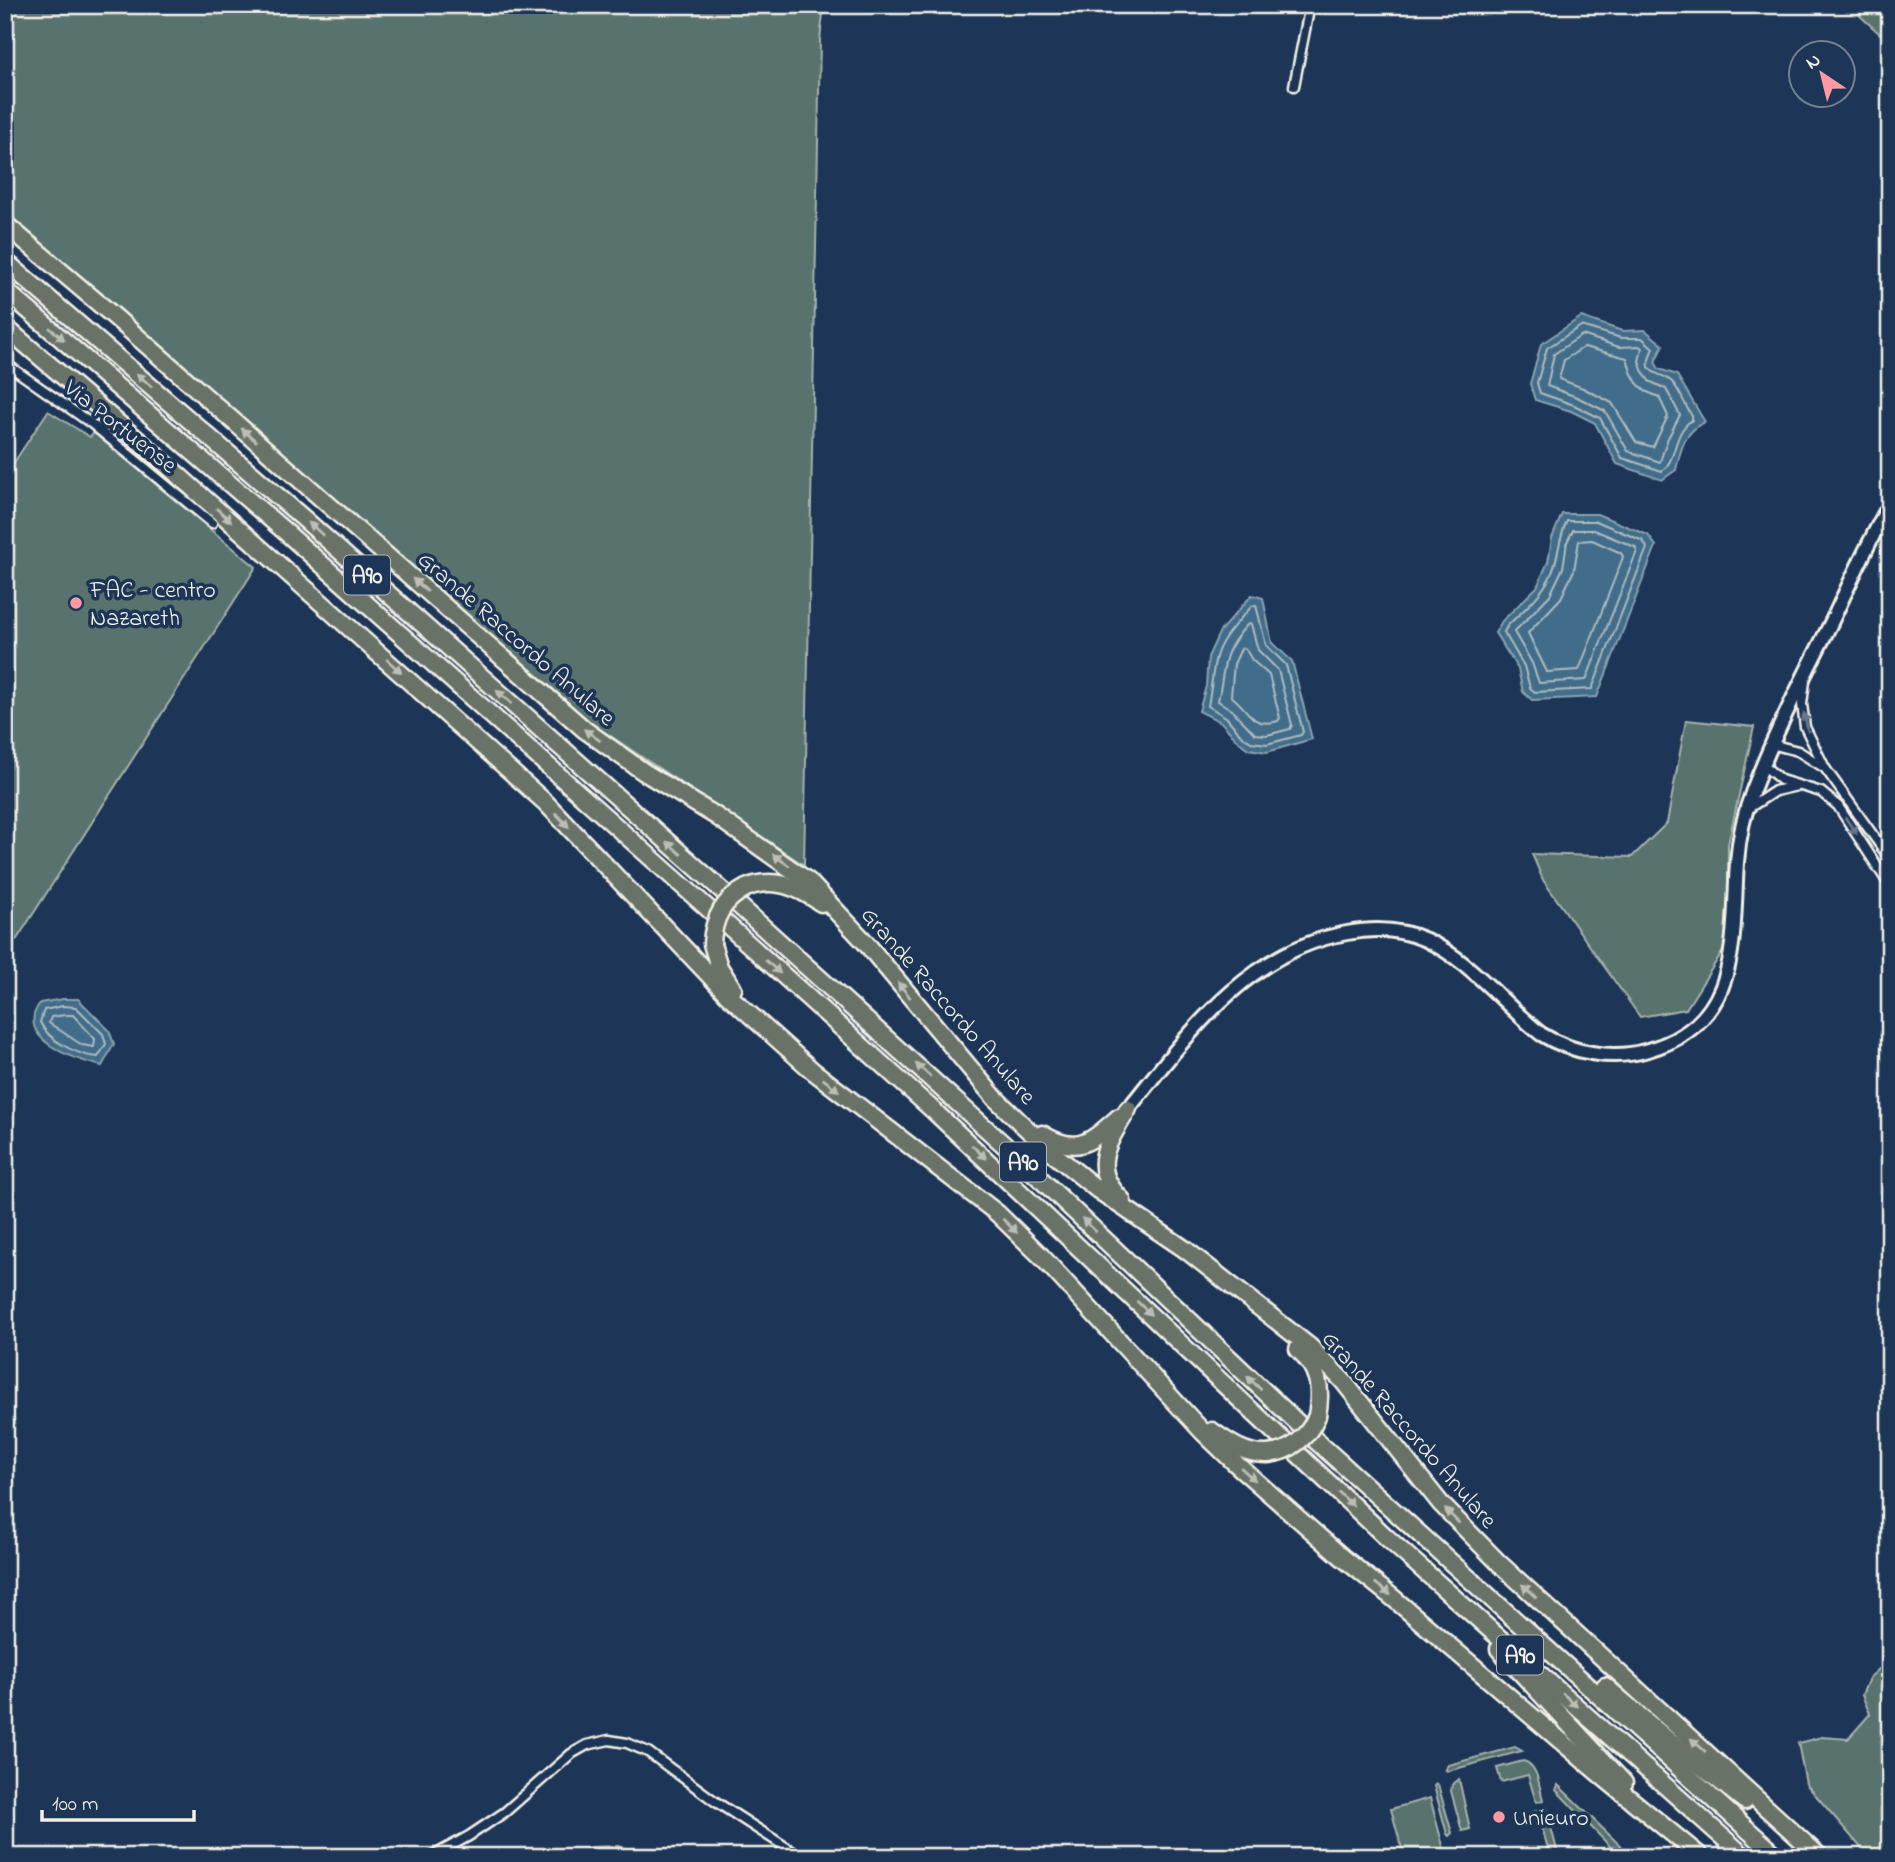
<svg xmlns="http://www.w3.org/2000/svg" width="1895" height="1862" font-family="'Indie Flower',sans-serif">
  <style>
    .green { fill: #58726e; stroke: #a6b2ab; stroke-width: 2 }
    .water { fill: #436d8a; stroke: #8aa2b0; stroke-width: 2 }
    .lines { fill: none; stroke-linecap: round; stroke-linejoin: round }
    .shore { stroke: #adbcc2; stroke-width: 2 }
    .street-casing { stroke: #f4f1e8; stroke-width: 13 }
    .secondary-casing { stroke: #f4f1e8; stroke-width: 18 }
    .highway-casing { stroke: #f4f1e8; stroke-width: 21 }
    .street { stroke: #1d3557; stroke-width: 8 }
    .secondary { stroke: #1d3557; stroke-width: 12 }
    .highway { stroke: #697266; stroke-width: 16 }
    .highway-bridge-casing { stroke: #f4f1e8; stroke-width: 21; stroke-linecap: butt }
    .highway-bridge { stroke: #697266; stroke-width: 16 }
    .oneway { fill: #bcbeb4 }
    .oneway2 { fill: #68778a }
    .poi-dot { fill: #ff9aa2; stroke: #1d3557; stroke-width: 2.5 }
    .labels { text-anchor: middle; stroke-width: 7; stroke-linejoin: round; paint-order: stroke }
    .shield { fill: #1d3557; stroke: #b4b9bc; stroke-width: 2 }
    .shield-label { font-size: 23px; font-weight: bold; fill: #f4f1e8 }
    .street-label { font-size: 24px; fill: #f4f1e8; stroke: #1d3557 }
    .poi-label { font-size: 24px; fill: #f4f1e8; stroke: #1d3557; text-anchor: start }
  </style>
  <rect width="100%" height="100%" fill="#1d3557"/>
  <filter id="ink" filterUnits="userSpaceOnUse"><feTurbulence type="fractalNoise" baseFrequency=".0143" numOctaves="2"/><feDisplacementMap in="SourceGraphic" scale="14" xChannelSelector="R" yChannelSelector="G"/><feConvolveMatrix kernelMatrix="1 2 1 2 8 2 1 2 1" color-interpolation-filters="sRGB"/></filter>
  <g filter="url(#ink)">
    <g class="green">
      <polygon points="5,5 824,5 820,40 804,865 588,721 5,211"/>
      <polygon points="1848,5 1890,5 1890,43"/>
      <polygon points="48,411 90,437 94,433 256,567 17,939 5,947 5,476"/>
      <polygon points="1686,720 1754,727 1728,844 1728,943 1686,1009 1640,1017 1543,880 1532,854 1632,857 1667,823"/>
      <polygon points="1879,1669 1890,1669 1890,1857 1869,1857 1806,1784 1798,1743 1822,1737 1848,1739 1870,1714 1862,1695 1869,1678"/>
      <polygon points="1515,1747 1522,1751 1448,1771 1445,1770 1448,1765"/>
      <path d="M1523 1761C1538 1764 1539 1786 1543 1800L1536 1802 1528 1775 1501 1782 1497 1768Z"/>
      <polygon points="1459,1779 1470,1829 1462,1831 1451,1791 1452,1785"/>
      <polygon points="1436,1784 1438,1785 1452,1833 1449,1836 1447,1834 1434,1786"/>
      <polygon points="1558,1785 1632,1857 1620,1857 1556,1790"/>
      <polygon points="1430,1798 1446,1857 1404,1857 1391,1809"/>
      <polygon points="1546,1808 1558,1854 1550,1856 1540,1820 1532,1821 1530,1813"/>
      <polygon points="618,1846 632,1851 638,1857 571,1857 590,1847"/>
    </g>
    <g class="water">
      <path d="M1581 317 1622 331 1645 330 1663 345 1655 362 1659 369 1677 375 1705 422C1684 432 1681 448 1676 470L1662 480 1617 464 1595 423 1571 411 1535 400 1530 384 1541 344Z"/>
      <polygon points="1562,514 1597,514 1648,535 1656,546 1597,697 1532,700 1523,692 1518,669 1495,633 1502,621 1537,587 1548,562 1552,538"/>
      <polygon points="1252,595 1263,598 1272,643 1292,661 1312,739 1267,752 1248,749 1237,740 1221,722 1199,711 1206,686 1208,657 1220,631"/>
      <path d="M63 999H78L109 1030 114 1044 102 1066C75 1060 13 1039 40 1003Z"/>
    </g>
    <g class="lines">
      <g class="shore">
        <path d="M1581 326 1621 338H1642L1653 348C1640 377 1658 370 1671 381 1678 386 1686 408 1692 416V420C1672 433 1678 459 1662 471L1622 458 1600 418 1574 405 1540 393 1537 383 1547 348Z"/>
        <polygon points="1582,335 1619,347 1639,346 1642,348 1639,361 1642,370 1649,381 1666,389 1680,415 1667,440 1660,462 1628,451 1605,411 1577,397 1547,386 1554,354"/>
        <polygon points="1584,347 1627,358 1631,372 1637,383 1645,391 1659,397 1668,416 1653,447 1636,442 1612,403 1583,388 1559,379 1564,360"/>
        <path d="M1567 521H1596L1643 541 1647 548 1592 689 1535 692 1530 688 1524 666 1504 632 1508 625C1527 607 1548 590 1555 564 1559 549 1560 536 1567 521Z"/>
        <polygon points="1573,530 1594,530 1635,547 1637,551 1586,680 1539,683 1532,663 1514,632 1550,595 1563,568 1567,542"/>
        <polygon points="1592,540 1621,553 1623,557 1579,670 1547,672 1528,633 1561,598 1574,570 1579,541"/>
        <path d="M1256 605 1266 645 1286 665 1303 732 1301 735 1267 744 1251 742 1241 735 1226 717 1208 706C1211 691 1212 676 1215 661 1219 639 1238 622 1252 606Z"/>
        <path d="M1251 624 1258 650 1278 670 1292 725 1290 729 1267 735 1255 734 1232 710 1218 701C1226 665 1220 655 1247 625Z"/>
        <path d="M1245 648 1252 660 1269 675 1280 718 1278 721C1251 729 1250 710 1231 696L1234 664 1241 649Z"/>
        <path d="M63 1006 76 1007 103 1034 106 1044 98 1057C79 1056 48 1041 40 1022L44 1010Z"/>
        <polygon points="65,1015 73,1015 95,1039 94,1047 82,1045 49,1023 51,1017"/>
      </g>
      <g class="street-casing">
        <g id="street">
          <polyline points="1294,86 1310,5"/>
          <polyline points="5,363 92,424 212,523"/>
          <polyline points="1805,681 1802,704 1805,727 1825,768 1890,859"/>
          <polyline points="1771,744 1798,751 1825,768"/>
          <polyline points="1763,765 1781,780 1821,792 1838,806 1890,886"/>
          <polyline points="1749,808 1775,791 1797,786"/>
          <polyline points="5,1848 10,1857"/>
          <polyline points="431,1857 469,1836 505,1812 571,1754 587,1745 609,1740 627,1743 648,1752 716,1802 801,1857"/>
        </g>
      </g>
      <g class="secondary-casing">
        <path id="secondary" d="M1128 1109C1187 1036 1248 950 1347 933 1373 928 1402 929 1426 940 1471 961 1503 1004 1541 1034 1572 1053 1613 1061 1648 1050 1742 1023 1732 940 1737 862 1739 837 1744 813 1753 790 1775 732 1803 678 1831 623 1850 583 1868 542 1890 504"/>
      </g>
      <g class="highway-casing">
        <g id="highway">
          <polyline points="5,224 116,318 585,730 644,772 716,816 808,881 865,942 995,1098 1024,1126 1055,1155 1098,1190 1186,1250 1310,1347 1343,1381 1441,1504 1500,1564 1820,1857"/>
          <polyline points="5,261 303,518 725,893"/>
          <polyline points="5,290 288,534 712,912"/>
          <polyline points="5,327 159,458 546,803 728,995 813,1071 997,1213 1041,1256 1203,1432 1235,1463 1342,1557 1392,1597 1602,1776 1701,1857"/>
          <path d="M746 888C773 876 798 887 821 903"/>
          <polyline points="735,902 1012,1152 1304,1429"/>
          <polyline points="723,921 934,1111 1286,1443"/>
          <polyline points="712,944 719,967 733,989"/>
          <path d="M1042 1134C1078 1156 1090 1142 1119 1117"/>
          <path d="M1122 1200C1088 1167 1108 1143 1128 1109"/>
          <path d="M1298 1349C1319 1369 1322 1388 1317 1416"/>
          <path d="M1212 1431C1229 1443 1246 1455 1268 1454"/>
          <polyline points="1313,1438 1778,1857"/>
          <polyline points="1296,1452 1385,1536 1745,1857"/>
          <polyline points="1499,1649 1624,1783"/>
          <polyline points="1605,1686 1669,1741 1745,1801"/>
        </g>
      </g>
      <use href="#street" class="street"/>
      <use href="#secondary" class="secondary"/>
      <use href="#highway" class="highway"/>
      <g class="highway-bridge-casing">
        <g id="highway-bridge">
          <path d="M712 944C713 918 723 900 746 888"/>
          <path d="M1268 1454C1291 1452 1308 1437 1317 1416"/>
        </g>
      </g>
      <use href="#highway-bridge" class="highway-bridge"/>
    </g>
    <defs><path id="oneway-solid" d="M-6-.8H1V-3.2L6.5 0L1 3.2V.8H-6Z" transform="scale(1.75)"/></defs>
    <g class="oneway">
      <use href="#oneway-solid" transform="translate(57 334) rotate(40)"/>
      <use href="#oneway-solid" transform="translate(144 380) rotate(-139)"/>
      <use href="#oneway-solid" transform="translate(249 435) rotate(-139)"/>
      <use href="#oneway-solid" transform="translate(224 515) rotate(41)"/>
      <use href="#oneway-solid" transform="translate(316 529) rotate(-138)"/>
      <use href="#oneway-solid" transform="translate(420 585) rotate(-139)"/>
      <use href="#oneway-solid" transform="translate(394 666) rotate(42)"/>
      <use href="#oneway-solid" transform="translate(504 697) rotate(-139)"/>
      <use href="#oneway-solid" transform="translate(592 735) rotate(-144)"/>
      <use href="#oneway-solid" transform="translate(562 820) rotate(46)"/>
      <use href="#oneway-solid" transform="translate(674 848) rotate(-138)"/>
      <use href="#oneway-solid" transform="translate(781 860) rotate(-145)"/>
      <use href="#oneway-solid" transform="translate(773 967) rotate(42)"/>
      <use href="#oneway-solid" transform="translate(904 990) rotate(-129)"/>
      <use href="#oneway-solid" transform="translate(923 1070) rotate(-138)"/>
      <use href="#oneway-solid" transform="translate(831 1085) rotate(38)"/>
      <use href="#oneway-solid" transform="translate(979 1152) rotate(43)"/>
      <use href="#oneway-solid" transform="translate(1089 1225) rotate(-136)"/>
      <use href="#oneway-solid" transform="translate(1010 1226) rotate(44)"/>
      <use href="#oneway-solid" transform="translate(1144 1308) rotate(44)"/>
      <use href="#oneway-solid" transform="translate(1254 1383) rotate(-136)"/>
      <use href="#oneway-solid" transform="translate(1248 1474) rotate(42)"/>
      <use href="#oneway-solid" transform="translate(1346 1499) rotate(43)"/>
      <use href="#oneway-solid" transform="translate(1452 1516) rotate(-135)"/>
      <use href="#oneway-solid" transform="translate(1383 1589) rotate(38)"/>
      <use href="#oneway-solid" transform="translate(1529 1591) rotate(-137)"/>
      <use href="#oneway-solid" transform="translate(1570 1700) rotate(42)"/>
      <use href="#oneway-solid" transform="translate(1698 1745) rotate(-138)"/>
    </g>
    <g class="oneway2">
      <use href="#oneway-solid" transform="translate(1806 722) rotate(-103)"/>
      <use href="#oneway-solid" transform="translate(1851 826) rotate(56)"/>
    </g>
  </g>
  <g class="poi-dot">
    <circle cx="76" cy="603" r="7"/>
    <circle cx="1499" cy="1817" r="7"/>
  </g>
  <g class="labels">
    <g class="shield">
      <rect x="344" y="555.5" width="46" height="39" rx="5"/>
      <rect x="1000" y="1142.5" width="46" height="39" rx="5"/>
      <rect x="1497" y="1635.5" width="46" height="39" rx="5"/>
    </g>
    <g class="shield-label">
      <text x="367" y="583">A90</text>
      <text x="1023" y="1170">A90</text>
      <text x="1520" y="1663">A90</text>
    </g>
    <g class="street-label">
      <text transform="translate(121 426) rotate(38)" y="8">Via Portuense</text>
      <text transform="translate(517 638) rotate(41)" y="8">Grande Raccordo Anulare</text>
      <text transform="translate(949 1005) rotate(49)" y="8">Grande Raccordo Anulare</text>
      <text transform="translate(1410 1429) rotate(49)" y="8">Grande Raccordo Anulare</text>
    </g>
    <g class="poi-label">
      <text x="90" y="597">FAC - centro<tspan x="90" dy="28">Nazareth</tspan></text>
      <text x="1513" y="1825">Unieuro</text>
    </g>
  </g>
  <rect width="1895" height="1862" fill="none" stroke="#1d3557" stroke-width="28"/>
  <rect x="14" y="14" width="1867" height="1834" fill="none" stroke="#f4f1e8" stroke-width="2.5" filter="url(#ink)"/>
  <g transform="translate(1822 74) rotate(325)"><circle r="33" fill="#1d3557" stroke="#738091" stroke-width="2"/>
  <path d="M0-5L12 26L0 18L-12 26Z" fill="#ff9aa2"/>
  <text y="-10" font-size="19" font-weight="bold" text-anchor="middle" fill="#f4f1e8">N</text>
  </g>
  <path d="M42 1810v10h152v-10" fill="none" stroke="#f4f1e8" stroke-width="3.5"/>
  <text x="52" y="1810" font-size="21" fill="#f4f1e8" stroke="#1d3557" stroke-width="5" paint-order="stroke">100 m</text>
</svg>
